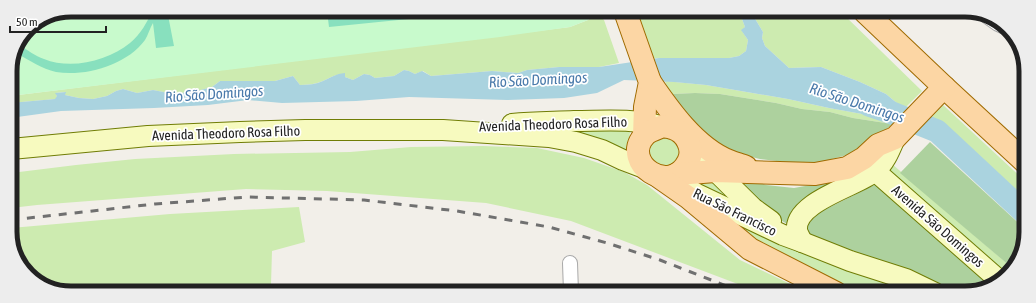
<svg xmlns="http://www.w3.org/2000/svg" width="1036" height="303" font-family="'Asap Condensed',sans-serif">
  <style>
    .grass { fill: #cdebb0 }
    .forest { fill: #add19e }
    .park { fill: #c8facc }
    .pitch { fill: #88e0be }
    .water { fill: #aad3df }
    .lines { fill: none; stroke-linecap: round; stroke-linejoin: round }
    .river { stroke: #aad3df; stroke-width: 23 }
    .minor-casing { stroke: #a9a9a9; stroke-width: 16 }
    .secondary-casing { stroke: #707d05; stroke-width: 22 }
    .primary-casing { stroke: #a06b00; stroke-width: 24 }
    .minor { stroke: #fff; stroke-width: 14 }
    .secondary { stroke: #f7fabf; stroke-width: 20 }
    .primary { stroke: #fcd6a4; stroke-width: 22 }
    .rail { stroke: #707070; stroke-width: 3; stroke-dasharray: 8 8; stroke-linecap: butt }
    .labels { text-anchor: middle; stroke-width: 3.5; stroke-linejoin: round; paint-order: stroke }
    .street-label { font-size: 14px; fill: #222; stroke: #fff }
    .water-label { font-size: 15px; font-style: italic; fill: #4a7aab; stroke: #fff }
    .rim { fill: none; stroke: #222; stroke-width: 5 }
  </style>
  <rect width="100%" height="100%" fill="#f2efe9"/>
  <g class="grass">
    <polygon points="635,11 739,11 745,27 742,31 748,40 746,51 739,56 729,58 659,58 649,59"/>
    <path d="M595 12 604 20 619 63 599 67H559L527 70 518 73 492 71 431 76 423 71 415 74 409 71 404 70 394 76 375 78 370 75 364 74 353 80 345 77V74C335 74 332 77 323 81 315 84 308 85 300 85L293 76 275 81H220L212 87 197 91 174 94 153 90 137 93 123 89 116 91 107 96 93 99 79 98 65 95V92L56 93 57 96 56 99 10 103V96L570 27 588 20Z"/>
    <polygon points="751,12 841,12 922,91 904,109 886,94 860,82 821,67 789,68 765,46 762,38 763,32"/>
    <polygon points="665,81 706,85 788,99 829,108 895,120 892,124 853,118 830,112 802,109 776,103 720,94 695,93 673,94 670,95"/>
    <polygon points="943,105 1024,180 1024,204 932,117"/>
    <polygon points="560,130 630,131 628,154"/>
    <polygon points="665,132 684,145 673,168 651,163 647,147"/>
    <polygon points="483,146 537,148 584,158 624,172 647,185 740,260 809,293 759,292 571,221 486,203 327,191 246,189 37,205 11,208 11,173 76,165 135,159 234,154 350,152 411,147"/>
    <polygon points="892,164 1011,267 1004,277 886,171"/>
    <polygon points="712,176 752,213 693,185"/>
    <polygon points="299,207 305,242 272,251 271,285 117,291 55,291 28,275 11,244 11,228 170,214"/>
    <polygon points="721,211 915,293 854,293 755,241"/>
  </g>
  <g class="forest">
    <polygon points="695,93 720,94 776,103 802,109 830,112 853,118 892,124 871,144 847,155 817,163 793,163 760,159 731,152 704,139 670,95 673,94"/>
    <polygon points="930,142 1024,228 1024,248 1011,267 900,173"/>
    <polygon points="852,173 789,225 763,210 729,176 743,177 766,185 794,188 833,181"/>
    <polygon points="878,183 992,284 969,293 951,293 932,280 807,235 806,226 820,212"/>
  </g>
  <polygon class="park" points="71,10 595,11 595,12 588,20 570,27 500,37 10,96 10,67 28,28"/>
  <g class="pitch">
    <path d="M153 10H167L174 46 156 48 153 23C150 28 148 35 145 40 127 65 85 77 56 72 42 69 29 60 16 53L20 45C27 50 35 56 44 59 71 70 108 61 130 43 141 34 147 22 153 10Z"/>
    <polygon points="327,11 488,11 329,27"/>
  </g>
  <path class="water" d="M739 11 751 12 763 32 762 38 765 46 789 68 821 67 860 82 886 94 904 109 895 120 829 108 788 99 706 85 674 82 624 80 597 93 564 98 507 100 409 97 356 101 282 103 248 100 208 105 154 108 61 111 10 118V103L55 99 57 96 55 93 66 92 65 95 79 98 93 99 107 96 116 91 123 89 137 93 153 90 174 94 197 91 212 87 220 81H275L293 76 300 85C308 85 316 84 323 81 332 77 335 74 345 73V77L353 80 364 74 370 75 375 78 394 76 404 70 409 71 415 74 422 71 431 76 492 71 518 73 527 70 559 67H599L659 58H729L739 56 746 51 748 40 741 30 745 27Z"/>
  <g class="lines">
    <polyline class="river" points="869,105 887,111 937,131 1024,212"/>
    <g class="minor-casing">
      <g id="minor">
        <polyline points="981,12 998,24 1009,29"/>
        <polyline points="570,263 571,292"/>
      </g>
    </g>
    <g class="secondary-casing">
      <g id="secondary">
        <path d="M512 124C533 122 553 122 574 121 603 121 631 118 660 126"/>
        <polyline points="691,147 753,208 771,221"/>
        <polyline points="11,149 148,136 240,132 305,130 443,130 549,137 576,142 602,150 623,160 644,168"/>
        <polyline points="875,171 1000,281"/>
        <polyline points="684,186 697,194 783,235 802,242 850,261 906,279 935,293"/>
        <path d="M802 242C801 239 798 234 797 231 793 202 857 186 874 172 885 163 890 150 895 138"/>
      </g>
    </g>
    <g class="primary-casing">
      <g id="primary">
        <polyline points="625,11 650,82 645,107 644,136"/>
        <polyline points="865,12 944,87 1024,161"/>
        <path d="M650 82C669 110 696 148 729 161 734 163 741 165 746 167"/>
        <path d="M663 126C666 127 669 127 672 128 686 132 695 149 688 162 670 197 621 163 644 136 648 131 656 129 663 126Z"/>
        <polyline points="677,174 715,171 815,174 847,168 864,158 878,145 895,138 944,87"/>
        <polyline points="659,177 689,198 750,249 836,293"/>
      </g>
    </g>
    <use href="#minor" class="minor"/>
    <use href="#secondary" class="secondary"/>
    <use href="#primary" class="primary"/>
    <polyline class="rail" points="11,220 155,204 247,197 364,200 457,211 549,227 607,243 660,260 742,292"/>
  </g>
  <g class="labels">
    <g class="street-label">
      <text transform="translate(553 124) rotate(-2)" y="5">Avenida Theodoro Rosa Filho</text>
      <text transform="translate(226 133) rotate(-2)" y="5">Avenida Theodoro Rosa Filho</text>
      <text transform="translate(735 212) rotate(26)" y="5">Rua São Francisco</text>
      <text transform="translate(938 226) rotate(41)" y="5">Avenida São Domingos</text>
    </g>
    <g class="water-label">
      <text transform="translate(538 80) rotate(-3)" y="5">Rio São Domingos</text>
      <text transform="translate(214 94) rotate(-4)" y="5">Rio São Domingos</text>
      <text transform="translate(857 103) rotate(18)" y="5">Rio São Domingos</text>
    </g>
  </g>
  <path d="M0 0H1036V303H0ZM71 17H965A54 54 0 0 1 1019 71V232A54 54 0 0 1 965 286H71A54 54 0 0 1 17 232V71A54 54 0 0 1 71 17Z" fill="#ededed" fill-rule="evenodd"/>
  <path class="rim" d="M71 17H965A54 54 0 0 1 1019 71V232A54 54 0 0 1 965 286H71A54 54 0 0 1 17 232V71A54 54 0 0 1 71 17Z"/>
  <path d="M10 26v6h96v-6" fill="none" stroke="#222222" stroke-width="2"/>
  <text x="16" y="26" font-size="12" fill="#222222" stroke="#ffffff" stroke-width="3" paint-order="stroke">50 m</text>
</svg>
